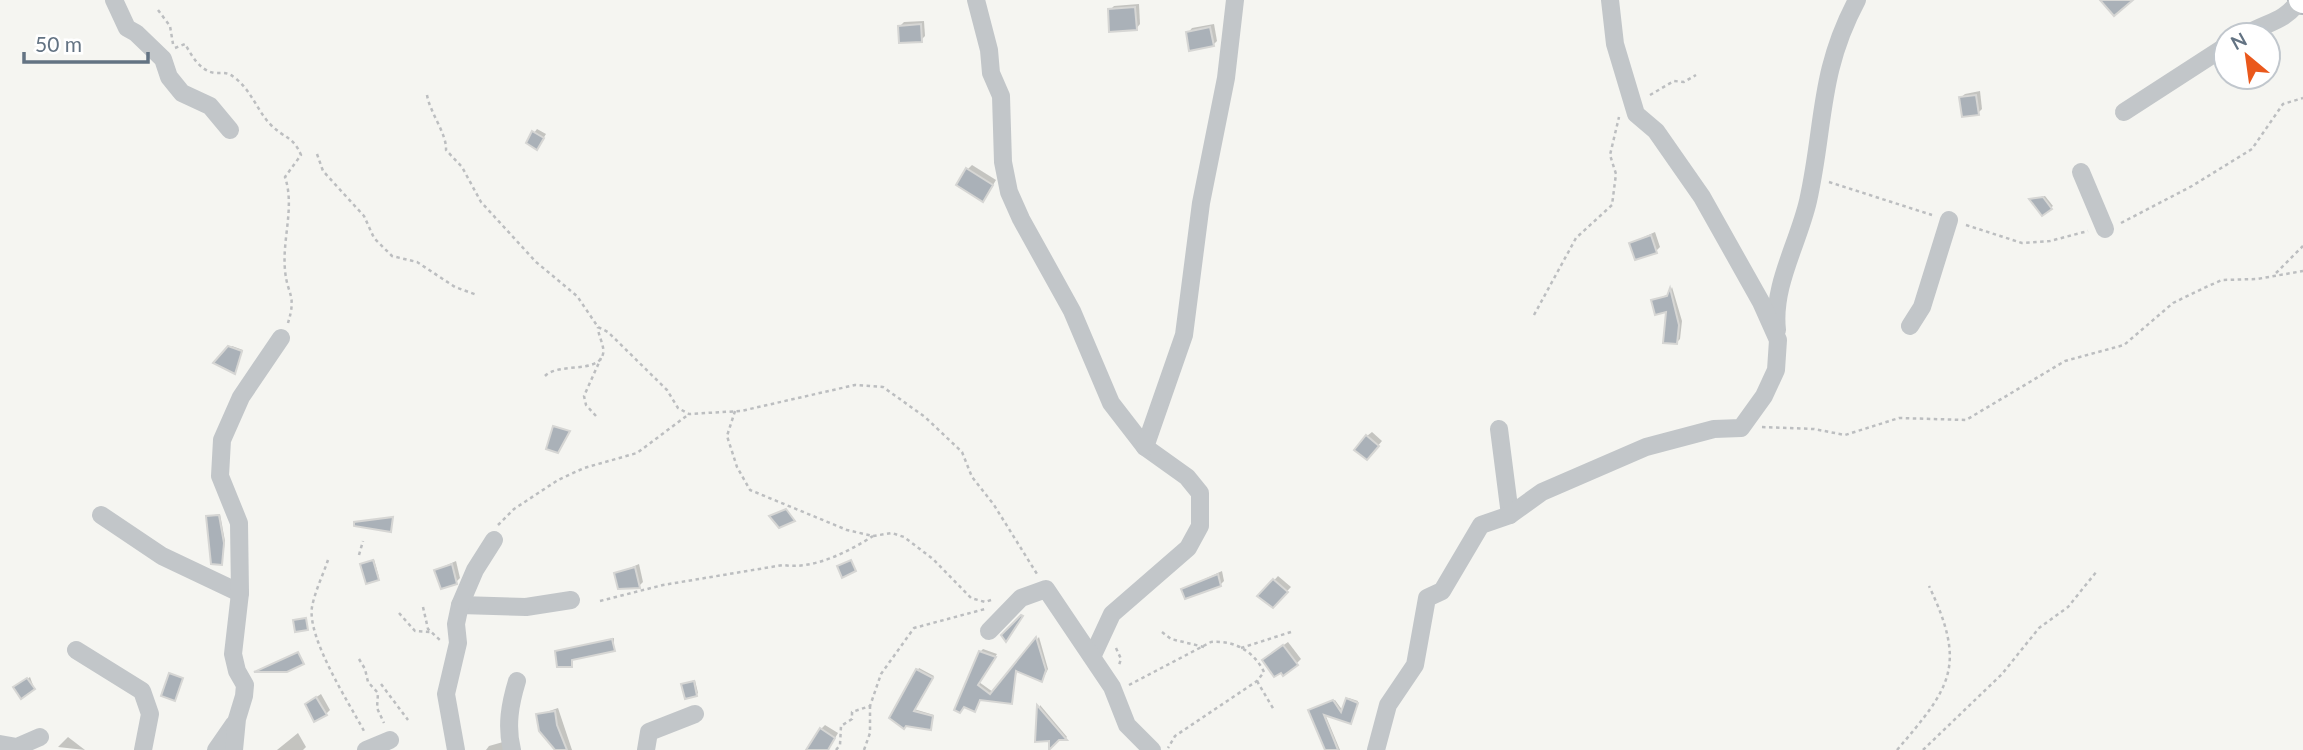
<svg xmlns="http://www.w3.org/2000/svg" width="2303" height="750" font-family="Lato,sans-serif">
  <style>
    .shadow { fill: #0003 }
    .building { fill: #aab1b8; stroke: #d6d6d4; stroke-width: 2 }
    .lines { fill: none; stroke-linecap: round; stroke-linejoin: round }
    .secondary-casing { stroke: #b4b9be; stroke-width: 28 }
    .path { stroke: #bcbec0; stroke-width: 2.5; stroke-dasharray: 3.5 3.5; stroke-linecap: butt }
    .street { stroke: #c2c6c9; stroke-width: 18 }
    .secondary { stroke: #fff; stroke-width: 24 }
  </style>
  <rect width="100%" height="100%" fill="#f5f5f1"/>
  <g class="shadow">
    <polygon points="1139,4 1140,24 1136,29 1110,10 1114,6"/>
    <polygon points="924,21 925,36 921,40 900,26 904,22"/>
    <polygon points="1214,24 1217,41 1213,45 1188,33 1192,28"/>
    <polygon points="1980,91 1982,109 1978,113 1960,98 1965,94"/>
    <polygon points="537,129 546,134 540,144 534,133"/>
    <polygon points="972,165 996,180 987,195 968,169"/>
    <polygon points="2045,196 2053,206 2042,214 2031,199"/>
    <polygon points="1655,232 1660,247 1656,251 1631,243"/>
    <polygon points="1672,287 1682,321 1680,339 1677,342 1668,310 1652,301 1669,294"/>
    <polygon points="232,346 243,350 235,372 216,362"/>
    <polygon points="1372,432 1382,441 1371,454 1367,436"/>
    <polygon points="220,514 225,541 222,563 208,516"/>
    <polygon points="374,559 379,577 378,579 362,564"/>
    <polygon points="456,561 460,578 456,582 436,570"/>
    <polygon points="639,564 643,582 639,586 616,574"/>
    <polygon points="1222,571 1224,581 1220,585 1183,589"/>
    <polygon points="1278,576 1291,587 1273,606 1260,596"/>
    <polygon points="1039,637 1048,669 1044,677 1041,680 1017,670 1011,702 981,699 975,710 980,652 983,649 997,654 979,682 993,692"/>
    <polygon points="614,638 614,649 573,658 571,665 557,652"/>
    <polygon points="1288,642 1301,659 1297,663 1268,656"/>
    <polygon points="919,668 934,676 914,709 934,715 931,728 891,718"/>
    <polygon points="30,677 34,688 16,688"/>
    <polygon points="695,680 698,693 696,695 683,684"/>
    <polygon points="321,694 330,710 326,714 312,700"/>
    <polygon points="1349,698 1358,701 1352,720 1325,714 1340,750 1327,750 1311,709 1335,700 1343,711"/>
    <polygon points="1040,705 1067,737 1066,738 1037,740"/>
    <polygon points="558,708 572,750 557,750 538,715"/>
    <polygon points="825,725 838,733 828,750 817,750 821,729"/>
    <polygon points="298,733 306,747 303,750 277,750"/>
    <polygon points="68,737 85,750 58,747"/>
    <polygon points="503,742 505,750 486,750 489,746"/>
  </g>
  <g class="building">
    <polygon points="2100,0 2133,0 2114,16"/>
    <polygon points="1135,7 1137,30 1109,32 1108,9"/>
    <polygon points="921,24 922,42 899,43 898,26"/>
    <polygon points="1210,27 1214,46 1189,51 1186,32"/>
    <polygon points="1976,95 1979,115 1962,117 1959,97"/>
    <polygon points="532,131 544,138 537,150 526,143"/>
    <polygon points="966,168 993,185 983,202 956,185"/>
    <polygon points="2043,197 2052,209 2042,216 2029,199"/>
    <polygon points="1651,235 1657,253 1635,260 1629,243"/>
    <polygon points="1670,288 1679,325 1677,344 1663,343 1666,312 1655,315 1651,300 1667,296"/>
    <polygon points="228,346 242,351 235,374 213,363"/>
    <polygon points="553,426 570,431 558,453 546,449"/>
    <polygon points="1366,435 1379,446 1367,460 1354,450"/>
    <polygon points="786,509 795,521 779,528 769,516"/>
    <polygon points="219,515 224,543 222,565 211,564 206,516"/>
    <polygon points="393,517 391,532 354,526 354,522"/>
    <polygon points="373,560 379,580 366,584 360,564"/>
    <polygon points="851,560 856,571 842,578 837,566"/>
    <polygon points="452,564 457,584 441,589 434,570"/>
    <polygon points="635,567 640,588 618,589 614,573"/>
    <polygon points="1218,574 1221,586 1185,599 1181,589"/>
    <polygon points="1273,579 1288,592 1273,608 1257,596"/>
    <polygon points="1021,615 1023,616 1006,642 1001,635"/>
    <polygon points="306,618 308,630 295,632 293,620"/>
    <polygon points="1036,637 1046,670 1042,682 1016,671 1012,704 980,700 975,712 964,707 960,713 954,710 979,651 996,657 978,685 990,694"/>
    <polygon points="612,639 615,651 572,660 572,667 557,667 555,651"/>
    <polygon points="1283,645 1298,665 1283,676 1281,673 1274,677 1262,660"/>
    <polygon points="298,652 304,664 287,672 254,672"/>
    <polygon points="916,669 933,678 914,711 933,716 931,730 906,726 904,729 889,718"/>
    <polygon points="169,673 183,678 175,701 161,696"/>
    <polygon points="27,678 35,689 21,699 13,687"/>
    <polygon points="694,681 697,696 685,699 681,684"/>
    <polygon points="316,697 327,715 314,722 305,704"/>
    <polygon points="1346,698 1358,703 1351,724 1324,715 1338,750 1325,750 1308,710 1333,700 1341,712"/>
    <polygon points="1037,705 1067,740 1059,740 1049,750 1049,741 1035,742"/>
    <polygon points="555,711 557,725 567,750 555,750 539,731 536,714"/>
    <polygon points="820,728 835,738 828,750 806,750"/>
  </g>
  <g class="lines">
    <g class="secondary-casing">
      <polyline id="secondary" points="2301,0 2303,1"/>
    </g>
    <g class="path">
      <polyline points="158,10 170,26 173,44"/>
      <path d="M175 48 185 44C192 56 200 71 215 73 224 73 228 72 235 78 252 91 257 111 271 125 285 139 293 136 301 155L285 177C295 207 282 239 285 270 287 295 297 294 288 323"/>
      <path d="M427 95C430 113 447 134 446 150L462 167 481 202 536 262 577 296 598 327 608 332 667 390 678 408 689 414 741 411 855 385 883 387 925 417 962 452 972 477 994 505 1037 574"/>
      <polyline points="1650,95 1674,81 1684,82 1696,75"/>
      <polyline points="317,154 323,171 364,216 374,238 392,256 417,262 455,287 477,295"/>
      <polyline points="1829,182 1932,215"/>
      <polyline points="2121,223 2192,186 2252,149 2283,104 2303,98"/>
      <polyline points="1966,225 2022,243 2050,241 2088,231"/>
      <polyline points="2276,273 2303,246"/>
      <polyline points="1534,315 1576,238 1612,205 1616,174 1610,155 1619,117"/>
      <path d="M545 376C559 362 598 374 603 354 605 346 598 336 598 327"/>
      <polyline points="735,411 727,436 737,467 750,490 847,530 873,536 892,533 904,537 933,559 971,598 985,602 994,599"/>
      <polyline points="596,416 586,405 584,396 601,358"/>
      <polyline points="1762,427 1814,429 1845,435 1899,418 1966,420 2065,361 2124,345 2173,303 2206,287 2222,280 2257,279 2303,271"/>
      <polyline points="498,525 514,509 558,480 584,468 637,453 689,414"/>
      <polyline points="359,555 363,541"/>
      <path d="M328 560C323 575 315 591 312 607 307 638 349 703 364 731"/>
      <path d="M600 601 663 585 783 565C813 570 848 552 873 536"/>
      <polyline points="423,607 428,629 441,641"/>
      <polyline points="399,613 415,631 430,632"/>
      <polyline points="1162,632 1171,639 1204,647"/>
      <polyline points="1116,648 1121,659 1119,665"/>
      <polyline points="1241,648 1294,631"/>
      <polyline points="359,659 365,669 368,682 378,693 377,708 384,723"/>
      <polyline points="1257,681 1274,710"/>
      <polyline points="381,684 408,720"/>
      <path d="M1129 685 1211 642C1234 640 1254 651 1264 672L1257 681 1175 736 1168 748"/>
      <polyline points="836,750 840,745 841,726 852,719 852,712 870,706 881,674 914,628 985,609"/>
      <polyline points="864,750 870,733 870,706"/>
      <path d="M1897 750C1951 687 1967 666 1929 586"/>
      <polyline points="1923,750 2002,674 2039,628 2068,607 2097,571"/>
    </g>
    <g class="street">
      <polyline points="114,0 127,28 136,33 163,59 169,77 182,93 210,106 230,130"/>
      <polyline points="976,0 989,50 991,73 1001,96 1003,162 1009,192 1021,219 1072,311 1111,403 1145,447 1187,477 1200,493 1200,526 1188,548 1112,614 1093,655"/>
      <path d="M2245 35C2269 21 2283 23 2300 0"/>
      <polyline points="2124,112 2226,46"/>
      <polyline points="2081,172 2105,229"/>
      <polyline points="1910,326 1922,307 1949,220"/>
      <path d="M1777 330C1772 286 1798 244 1808 201 1825 125 1818 73 1857 0"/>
      <polyline points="1499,429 1510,515"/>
      <polyline points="1145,447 1184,335 1201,203 1226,78 1235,0"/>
      <polyline points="101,515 162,556 240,593"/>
      <polyline points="460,605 526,607 571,600"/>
      <polyline points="989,631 1021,598 1046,589 1112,687 1127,725 1152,750"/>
      <polyline points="76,650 142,691 150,714 143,750"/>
      <polyline points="0,744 17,747 40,737"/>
      <polyline points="216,750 234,724"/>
      <polyline points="234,750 237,719 244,696 245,685 237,671 233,654 240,593 239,523 220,476 222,440 241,397 281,338"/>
      <polyline points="366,750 390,740"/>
      <polyline points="456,750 446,694 458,643 456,624 460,605 475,570 494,540"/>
      <path d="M512 750C506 726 510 704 517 681"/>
      <polyline points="646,750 649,732 695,714"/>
      <polyline points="1376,750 1388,705 1415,665 1427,598 1442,591 1481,525 1510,515 1542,492 1646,447 1714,429 1741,428 1764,396 1776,370 1778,340 1761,302 1702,197 1656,131 1636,114 1615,44 1610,0"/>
    </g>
    <use href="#secondary" class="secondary"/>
  </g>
  <g transform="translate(2247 56) rotate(331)"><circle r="33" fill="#ffffff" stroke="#c1c7cd" stroke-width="2"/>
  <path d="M0-5L12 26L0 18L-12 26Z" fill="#ea581c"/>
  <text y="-10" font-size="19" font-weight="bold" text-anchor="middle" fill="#637383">N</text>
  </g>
  <path d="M24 52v10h124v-10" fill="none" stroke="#637383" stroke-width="3.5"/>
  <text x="35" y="52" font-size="21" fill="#637383" stroke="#ffffff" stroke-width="5" paint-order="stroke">50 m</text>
</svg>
